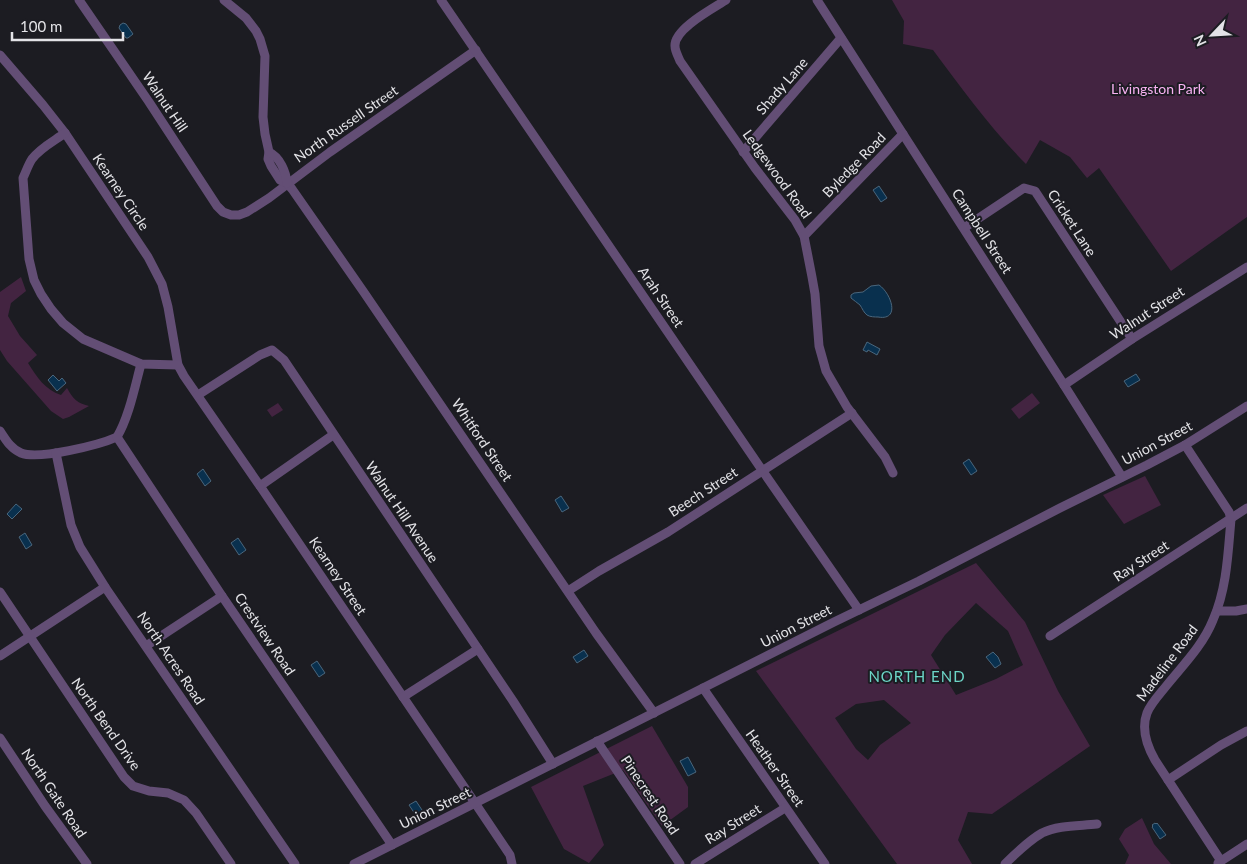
<svg xmlns="http://www.w3.org/2000/svg" width="1247" height="864" font-family="Lato,sans-serif">
  <style>
    .green { fill: #432441; fill-rule: evenodd }
    .water { fill: #09304e; stroke: #4a667c }
    .lines { fill: none; stroke-linecap: round; stroke-linejoin: round }
    .minor { stroke: #634e75; stroke-width: 9 }
    .labels { text-anchor: middle; stroke-width: 4; stroke-linejoin: round; paint-order: stroke }
    .street-label { font-size: 14px; fill: #e3e3e7; stroke: #1c1c22 }
    .park-label { font-size: 14px; fill: #f9b2f3; stroke: #1c1c22 }
    .neighbourhood-label { font-size: 15px; letter-spacing: 1px; fill: #6cd5c7; stroke: #1c1c22 }
  </style>
  <rect width="100%" height="100%" fill="#1c1c22"/>
  <g class="green">
    <path d="M892 0H1247V217L1171 271 1099 168 1087 178 1070 157 1040 140 1026 164C991 129 962 89 933 50L903 44 904 21Z"/>
    <path d="M21 277 26 291 11 303 8 316 20 336 37 355 28 363C37 377 45 390 61 395L67 388C73 399 77 403 89 406L69 417 63 419 51 411 7 361 0 350V292Z"/>
    <polygon points="1032,393 1040,403 1019,419 1011,409"/>
    <polygon points="278,403 283,410 272,417 267,410"/>
    <polygon points="1145,476 1161,505 1124,524 1103,495"/>
    <path d="M976 563 1025 622 1058 691 1090 746 992 814 968 812 958 840 972 864H897L756 671ZM976 603 1008 631 1023 665 996 679 956 695 931 655 945 635ZM884 700 911 723 880 745 868 760 856 749 835 718 856 704Z"/>
    <polygon points="652,726 688,787 688,807 662,826 623,770 583,786 604,845 589,863 564,849 531,787"/>
    <polygon points="1142,818 1154,844 1171,864 1125,864 1129,855 1119,839 1125,829"/>
  </g>
  <g class="water">
    <polygon points="123,23 126,24 133,34 128,38 126,38 119,28 120,25"/>
    <polygon points="879,186 887,198 881,202 873,190"/>
    <path d="M879 285C891 293 901 321 878 317 875 317 870 317 867 315 864 313 862 308 860 305 857 303 854 300 851 298V295L854 293 863 292 871 286Z"/>
    <polygon points="867,342 880,349 877,355 868,350 867,352 863,350"/>
    <polygon points="1136,374 1140,380 1128,387 1124,381"/>
    <polygon points="53,375 59,381 62,378 66,383 57,391 48,380"/>
    <polygon points="969,459 977,471 971,475 963,463"/>
    <polygon points="203,469 211,481 205,486 197,474"/>
    <polygon points="561,496 569,508 562,512 555,500"/>
    <polygon points="16,504 22,509 12,519 7,514"/>
    <polygon points="25,533 32,545 26,549 19,537"/>
    <polygon points="238,538 246,550 239,555 231,543"/>
    <polygon points="584,650 588,656 577,663 573,657"/>
    <polygon points="993,652 998,657 1001,664 995,668 986,657"/>
    <polygon points="317,661 325,673 319,677 311,665"/>
    <polygon points="688,757 696,772 688,776 680,761"/>
    <polygon points="416,801 424,813 417,817 409,805"/>
    <polygon points="1155,823 1156,824 1157,823 1166,835 1160,839 1152,827 1153,826 1152,825"/>
  </g>
  <g class="lines">
    <g class="minor">
      <polyline points="79,0 149,102 217,206 223,212 231,215 239,215 247,212 269,198 330,152 476,50"/>
      <polyline points="224,0 246,18 256,31 260,39 265,56 263,117 265,134 269,152 268,159 271,166 280,180 287,183 292,189 363,291 596,633 654,713"/>
      <polyline points="441,0 762,470 859,610"/>
      <path d="M726 0C712 9 674 29 675 46 675 51 678 56 680 61L755 168 795 220 804 236 812 277 815 294 819 346 826 371 847 407 885 457 893 473"/>
      <polyline points="817,0 1064,385 1122,477"/>
      <polyline points="0,55 43,105 65,133 148,257 162,284 168,307 178,365 184,376 260,486 475,803 510,855 512,864"/>
      <path d="M65 133C54 141 40 148 32 159 28 165 26 172 23 178L29 259 34 280 41 294 51 309 63 323 83 339 141 364 178 365"/>
      <path d="M269 152C280 157 286 172 287 183"/>
      <polyline points="743,152 841,38"/>
      <polyline points="964,228 1024,188 1035,191 1132,339"/>
      <polyline points="804,236 903,134"/>
      <polyline points="1064,385 1132,339 1247,267"/>
      <polyline points="198,395 260,355 272,350 284,360 513,701 553,764"/>
      <path d="M0 431C6 440 11 449 21 453 39 460 99 445 117 437"/>
      <polyline points="117,437 222,596 392,845"/>
      <path d="M117 437C129 417 135 386 141 364"/>
      <path d="M1185 445 1229 512 1231 519C1228 553 1227 588 1213 620 1203 645 1184 664 1167 685 1160 694 1151 703 1147 713 1141 729 1147 746 1155 760L1221 861"/>
      <polyline points="56,453 71,525 80,547 105,587 295,864"/>
      <polyline points="260,486 333,435"/>
      <polyline points="568,591 599,571 668,532 852,413"/>
      <polyline points="0,592 124,777 133,786 149,791 168,793 184,800 196,813 231,864"/>
      <polyline points="1217,611 1236,611 1247,609"/>
      <polyline points="1050,636 1247,508"/>
      <polyline points="146,646 222,596"/>
      <polyline points="0,656 105,587"/>
      <polyline points="703,688 825,864"/>
      <polyline points="403,697 478,649"/>
      <polyline points="0,738 45,806 87,864"/>
      <polyline points="597,741 680,864"/>
      <polyline points="1168,780 1221,745 1247,731"/>
      <polyline points="1218,863 1247,844"/>
      <polyline points="354,864 834,622 919,581 1060,508 1147,465 1185,445 1247,406"/>
      <polyline points="695,864 785,808"/>
      <path d="M1005 864C1016 853 1028 841 1042 833 1058 825 1079 826 1097 824"/>
    </g>
  </g>
  <g class="labels">
    <g class="street-label">
      <text transform="translate(782 86) rotate(-49)" y="5">Shady Lane</text>
      <text transform="translate(165 102) rotate(56)" y="5">Walnut Hill</text>
      <text transform="translate(346 124) rotate(-35)" y="5">North Russell Street</text>
      <text transform="translate(854 165) rotate(-46)" y="5">Byledge Road</text>
      <text transform="translate(777 174) rotate(54)" y="5">Ledgewood Road</text>
      <text transform="translate(121 192) rotate(56)" y="5">Kearney Circle</text>
      <text transform="translate(1072 223) rotate(57)" y="5">Cricket Lane</text>
      <text transform="translate(982 231) rotate(57)" y="5">Campbell Street</text>
      <text transform="translate(661 297) rotate(56)" y="5">Arah Street</text>
      <text transform="translate(1147 313) rotate(-33)" y="5">Walnut Street</text>
      <text transform="translate(482 440) rotate(56)" y="5">Whitford Street</text>
      <text transform="translate(1157 443) rotate(-28)" y="5">Union Street</text>
      <text transform="translate(703 492) rotate(-33)" y="5">Beech Street</text>
      <text transform="translate(402 512) rotate(56)" y="5">Walnut Hill Avenue</text>
      <text transform="translate(1141 561) rotate(-33)" y="5">Ray Street</text>
      <text transform="translate(338 576) rotate(56)" y="5">Kearney Street</text>
      <text transform="translate(796 626) rotate(-27)" y="5">Union Street</text>
      <text transform="translate(265 634) rotate(56)" y="5">Crestview Road</text>
      <text transform="translate(171 658) rotate(56)" y="5">North Acres Road</text>
      <text transform="translate(1167 663) rotate(-53)" y="5">Madeline Road</text>
      <text transform="translate(106 724) rotate(55)" y="5">North Bend Drive</text>
      <text transform="translate(775 768) rotate(55)" y="5">Heather Street</text>
      <text transform="translate(54 793) rotate(56)" y="5">North Gate Road</text>
      <text transform="translate(650 795) rotate(56)" y="5">Pinecrest Road</text>
      <text transform="translate(435 808) rotate(-26)" y="5">Union Street</text>
      <text transform="translate(733 824) rotate(-32)" y="5">Ray Street</text>
    </g>
    <g class="park-label">
      <text x="1158" y="94">Livingston Park</text>
    </g>
    <g class="neighbourhood-label">
      <text x="917" y="682">NORTH END</text>
    </g>
  </g>
  <g transform="translate(1212 35) rotate(245)" stroke="#1c1c22" stroke-width="4" paint-order="stroke">
  <path d="M0-4L9 19L0 12L-9 19Z" fill="#e3e3e7"/>
  <text y="-8" font-size="14" font-weight="bold" text-anchor="middle" fill="#e3e3e7">N</text>
  </g>
  <path d="M12 32v8h111v-8" fill="none" stroke="#e3e3e7" stroke-width="2.5"/>
  <text x="20" y="32" font-size="15" fill="#e3e3e7" stroke="#1c1c22" stroke-width="4" paint-order="stroke">100 m</text>
</svg>
